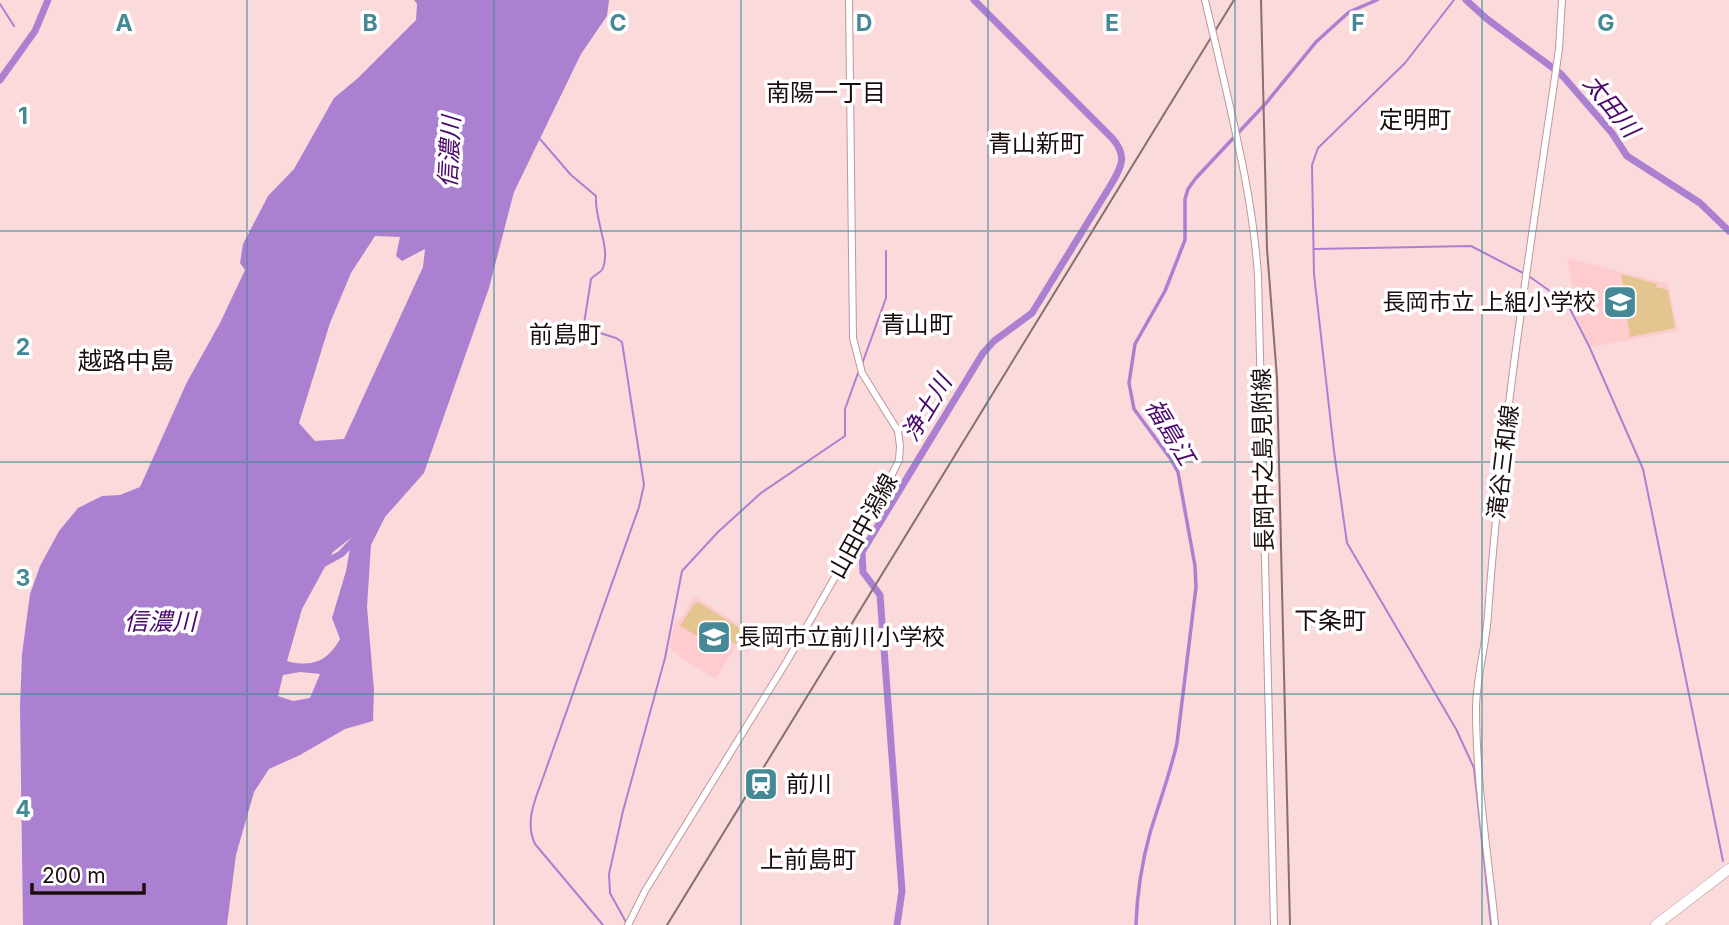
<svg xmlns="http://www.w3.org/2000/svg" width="1729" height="925" font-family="Inter,'Noto Sans JP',sans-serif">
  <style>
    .built { fill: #fecccf }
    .green { fill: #e5c58f }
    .water { fill: #ac80d1; fill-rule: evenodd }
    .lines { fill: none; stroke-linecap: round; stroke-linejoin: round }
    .stream { stroke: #ac80d1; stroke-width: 2 }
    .canal { stroke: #ac80d1; stroke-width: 3.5 }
    .river { stroke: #ac80d1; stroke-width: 7 }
    .secondary-casing { stroke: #be979a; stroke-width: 8 }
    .highway-casing { stroke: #be979a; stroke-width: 11 }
    .secondary { stroke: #fff; stroke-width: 6 }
    .highway { stroke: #fff; stroke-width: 10 }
    .rail { stroke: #866f71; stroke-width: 2 }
    .secondary-bridge-casing { stroke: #be979a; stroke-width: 8; stroke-linecap: butt }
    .secondary-bridge { stroke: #fff; stroke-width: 6 }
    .grid { fill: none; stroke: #448995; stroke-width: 2; stroke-opacity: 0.55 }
    .labels { text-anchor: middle; stroke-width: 7; stroke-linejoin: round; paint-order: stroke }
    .poi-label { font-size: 23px; fill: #1b0d0e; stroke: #fff; text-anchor: start }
    .street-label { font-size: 23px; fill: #1b0d0e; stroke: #fff }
    .neighbourhood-label { font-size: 24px; fill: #1b0d0e; stroke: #fff }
    .water-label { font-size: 24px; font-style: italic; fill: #4a086e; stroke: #fff }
    .grid-label { font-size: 23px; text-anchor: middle; font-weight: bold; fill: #448995; stroke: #fff; stroke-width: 7; stroke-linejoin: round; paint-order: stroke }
  </style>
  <rect width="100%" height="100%" fill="#fbdadc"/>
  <g class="built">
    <polygon points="1567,258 1668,284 1678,331 1591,347 1571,307 1565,298 1555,290 1572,287"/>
    <polygon points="694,596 757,636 748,653 736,646 716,679 684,660 669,647 676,618 681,619"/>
  </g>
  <g class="green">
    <polygon points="1621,274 1657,284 1656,287 1668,290 1675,328 1630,337"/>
    <polygon points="698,602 744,631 736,644 724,637 720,644 708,649 699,644 701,638 680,626 694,604"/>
  </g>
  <path class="water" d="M414 0H609L607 16 581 54 514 192 489 288 424 473 385 517 371 545 367 607 374 690 373 721 345 729 300 755 269 769 254 792 236 855 227 925H23L20 707 22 654 30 594 40 566 59 531 78 508 102 496 120 495 140 487 187 382 220 323 245 270 240 263 243 244 268 196 294 169 334 98 358 78 416 20 417 4ZM375 236 400 237 396 256 402 261 425 249 423 267 344 439 315 441 299 423 330 323 351 273ZM352 537 346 571 332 618 340 639C328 661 312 668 287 661L302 609 333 552ZM300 672 320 674 310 698 293 701 278 696 283 675Z"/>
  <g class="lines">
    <g class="stream">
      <polyline points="1454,0 1405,63 1318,148 1312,165 1314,274 1334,451 1347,543 1456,729 1474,768 1491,925"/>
      <polyline points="0,4 14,26"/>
      <path d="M540 139 571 175 596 196C594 219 611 248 603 268 601 273 595 274 591 279L584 324 587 329 616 338 622 342 644 485 639 507 544 775C536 798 524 821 535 844L603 925"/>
      <polyline points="1314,249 1471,246 1525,274"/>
      <polyline points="1530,277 1567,303 1589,346 1643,469 1723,861"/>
      <polyline points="862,364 886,298 886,251"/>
      <polyline points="627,924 610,893 609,874 623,811 665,658 682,571 718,532 761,493 845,436 845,409 858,373"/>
    </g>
    <path class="canal" d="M1136 925C1137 894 1142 862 1150 833 1159 803 1170 774 1177 743L1196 587 1195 566 1178 472 1170 458 1134 409 1129 383 1135 344 1165 291 1185 240V199L1188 189 1196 178 1267 102 1316 42 1349 12 1377 0"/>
    <g class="river">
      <polyline points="1466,0 1487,19 1561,74 1612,133 1627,156 1700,203 1729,231"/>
      <polyline points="0,80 35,31 48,0"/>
      <polyline points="319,566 341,554 356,538"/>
      <path d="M897 925 902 891 880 595 863 572 862 552 983 353 994 341 1032 313 1112 183C1122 166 1127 156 1113 139L974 0"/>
    </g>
    <g class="secondary-casing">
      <g id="secondary">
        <polyline points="1205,0 1210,21"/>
        <path d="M1217 50C1234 125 1253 199 1258 276L1274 925"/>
        <polyline points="628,925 645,891 787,661 883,493 899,460 900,446 898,431 862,373 853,338 849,0"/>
        <path d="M1495 925C1488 853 1476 781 1476 709 1476 678 1486 646 1488 615 1501 426 1532 237 1559 49L1562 0"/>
      </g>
    </g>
    <g class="highway-casing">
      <polyline id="highway" points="1656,925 1729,869"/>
    </g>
    <use href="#secondary" class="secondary"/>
    <use href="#highway" class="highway"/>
    <g class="rail">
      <polyline points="1261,0 1267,249 1277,378 1290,925"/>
      <polyline points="667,925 1234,0"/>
    </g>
    <g class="secondary-bridge-casing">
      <polyline id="secondary-bridge" points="1210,21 1217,50"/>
    </g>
    <use href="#secondary-bridge" class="secondary-bridge"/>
  </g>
  <path class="grid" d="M247 0V925M494 0V925M741 0V925M988 0V925M1235 0V925M1482 0V925M0 231H1729M0 462H1729M0 694H1729"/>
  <defs>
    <g id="school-square" transform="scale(1.75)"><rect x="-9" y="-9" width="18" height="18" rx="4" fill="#448995" stroke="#fff"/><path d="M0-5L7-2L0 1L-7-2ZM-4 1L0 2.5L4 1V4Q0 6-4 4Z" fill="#fff"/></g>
    <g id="station-square" transform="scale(1.75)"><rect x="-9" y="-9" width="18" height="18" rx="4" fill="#448995" stroke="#fff"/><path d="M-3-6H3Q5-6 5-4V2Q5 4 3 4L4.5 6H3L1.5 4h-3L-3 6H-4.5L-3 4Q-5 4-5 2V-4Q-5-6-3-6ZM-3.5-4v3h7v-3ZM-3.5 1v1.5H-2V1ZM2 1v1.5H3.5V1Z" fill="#fff"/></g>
  </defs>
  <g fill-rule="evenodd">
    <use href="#school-square" x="1620" y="302"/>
    <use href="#school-square" x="714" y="637"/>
    <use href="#station-square" x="761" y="784"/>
  </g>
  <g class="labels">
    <g class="poi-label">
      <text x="1596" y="310" text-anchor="end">長岡市立 上組小学校</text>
      <text x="738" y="645">長岡市立前川小学校</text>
      <text x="786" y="792">前川</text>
    </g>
    <g class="street-label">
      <text transform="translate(1263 460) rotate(-91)" y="8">長岡中之島見附線</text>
      <text transform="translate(1503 462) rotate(-83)" y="8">滝谷三和線</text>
      <text transform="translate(863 526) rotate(-61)" y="8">山田中潟線</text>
    </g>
    <g class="neighbourhood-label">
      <text x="826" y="101">南陽一丁目</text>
      <text x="1415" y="128">定明町</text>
      <text x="1036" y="152">青山新町</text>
      <text x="917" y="333">青山町</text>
      <text x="565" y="343">前島町</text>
      <text x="126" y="369">越路中島</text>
      <text x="1330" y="629">下条町</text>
      <text x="808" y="868">上前島町</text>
    </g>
    <g class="water-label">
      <text transform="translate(1611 106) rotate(51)" y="8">太田川</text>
      <text transform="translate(450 152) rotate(-87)" y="8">信濃川</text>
      <text transform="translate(927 408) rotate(-59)" y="8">浄土川</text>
      <text transform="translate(1170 432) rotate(59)" y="8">福島江</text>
      <text x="160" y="630">信濃川</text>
    </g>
  </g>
  <g class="grid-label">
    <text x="124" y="31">A</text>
    <text x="370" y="31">B</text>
    <text x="618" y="31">C</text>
    <text x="864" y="31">D</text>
    <text x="1112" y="31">E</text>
    <text x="1358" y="31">F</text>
    <text x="1606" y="31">G</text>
    <text x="23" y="124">1</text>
    <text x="23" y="355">2</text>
    <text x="23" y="586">3</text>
    <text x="23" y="817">4</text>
  </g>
  <path d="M32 883v10h112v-10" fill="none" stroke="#1b0d0e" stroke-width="3.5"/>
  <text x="42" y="883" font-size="21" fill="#1b0d0e" stroke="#ffffff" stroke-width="5" paint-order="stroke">200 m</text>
</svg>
